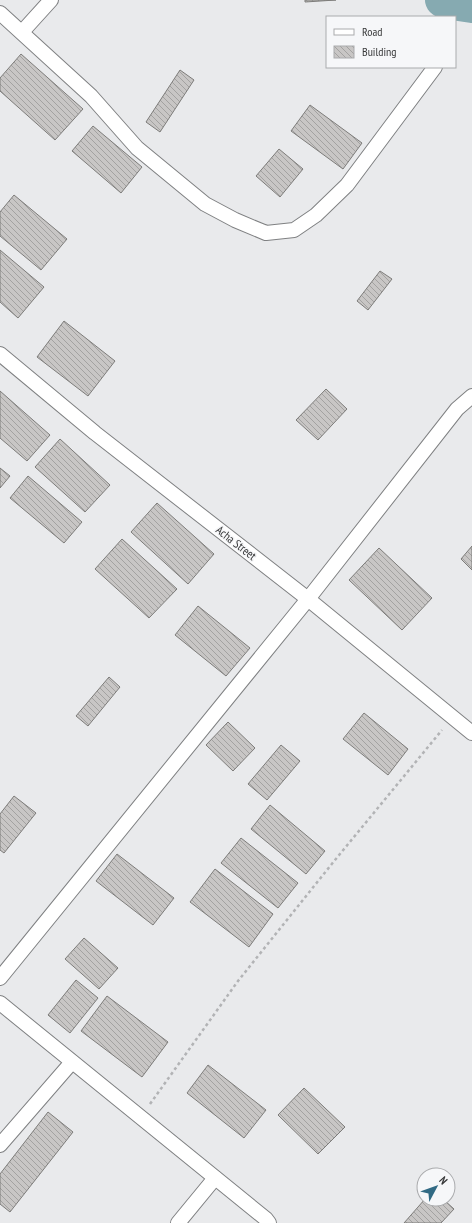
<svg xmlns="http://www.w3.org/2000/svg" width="472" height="1223" font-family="'PT Sans Narrow',sans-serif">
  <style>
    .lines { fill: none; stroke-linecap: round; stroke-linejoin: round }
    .river { stroke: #86aab1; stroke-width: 34 }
    .building { fill: url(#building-back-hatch); stroke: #7d7c7a }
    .street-casing { stroke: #7f8082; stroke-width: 16 }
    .path { stroke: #b2b3b5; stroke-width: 2.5; stroke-dasharray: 3 3; stroke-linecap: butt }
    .street { stroke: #fff; stroke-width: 14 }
    .labels { text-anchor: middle; stroke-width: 3; stroke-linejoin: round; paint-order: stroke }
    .street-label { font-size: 12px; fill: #38393a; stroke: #f6f7f9 }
  </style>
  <defs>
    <pattern id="building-back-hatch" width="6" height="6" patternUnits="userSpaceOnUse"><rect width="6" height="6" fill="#c8c6c5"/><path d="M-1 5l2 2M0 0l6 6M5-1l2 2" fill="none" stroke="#a3a2a1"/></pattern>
  </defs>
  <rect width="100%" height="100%" fill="#e9eaec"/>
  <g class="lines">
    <polyline class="river" points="442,0 445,2 472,6"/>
  </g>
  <g class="building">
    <polygon points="305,0 336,0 305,2"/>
    <polygon points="21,54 83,109 55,140 0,91 0,78"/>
    <polygon points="180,70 194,80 160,132 146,122"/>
    <polygon points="310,105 362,143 343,169 291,131"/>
    <polygon points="93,126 142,167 121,193 72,151"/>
    <polygon points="279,149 303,169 280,197 256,176"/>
    <polygon points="14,195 67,239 41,270 0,236 0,212"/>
    <polygon points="0,250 44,287 18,318 0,302"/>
    <polygon points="380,271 392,279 368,310 357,301"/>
    <polygon points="64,321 115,361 88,396 37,357"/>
    <polygon points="326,389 347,409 318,440 296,420"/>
    <polygon points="0,391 50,435 27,461 0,438"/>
    <polygon points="60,439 110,485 85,512 35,467"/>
    <polygon points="0,468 10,476 0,488"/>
    <polygon points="28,476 82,522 64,543 10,498"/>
    <polygon points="157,503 214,554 188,584 131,532"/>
    <polygon points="122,539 177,589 149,618 95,569"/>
    <polygon points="472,546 472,570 461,559"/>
    <polygon points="379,548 432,598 402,630 349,580"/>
    <polygon points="198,606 250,648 226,676 175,635"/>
    <polygon points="109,677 120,687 88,726 76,716"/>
    <polygon points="364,713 408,749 388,775 343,739"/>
    <polygon points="228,722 255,748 233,771 206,745"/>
    <polygon points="281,745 300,761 267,800 248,784"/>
    <polygon points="14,796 36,813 4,853 0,850 0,814"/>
    <polygon points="270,805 325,851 306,874 251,829"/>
    <polygon points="241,838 298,883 278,908 221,863"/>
    <polygon points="117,854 174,898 153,925 96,881"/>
    <polygon points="215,869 273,914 249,947 190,902"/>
    <polygon points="84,938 118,968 99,989 65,959"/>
    <polygon points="76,980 98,998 70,1033 48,1015"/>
    <polygon points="107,996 168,1042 142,1077 81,1031"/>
    <polygon points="208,1065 266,1110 244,1138 187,1093"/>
    <polygon points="304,1088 345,1127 318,1154 278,1115"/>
    <polygon points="48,1112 73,1132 10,1212 0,1204 0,1174"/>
    <polygon points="425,1199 443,1199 454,1209 441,1223 404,1223"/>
  </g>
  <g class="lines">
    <g class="street-casing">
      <g id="street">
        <polyline points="0,13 91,96 137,148 205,204 235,220 266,233 294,230 316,215 347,185 435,67"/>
        <polyline points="22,32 51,0"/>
        <polyline points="0,354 95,433 308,599 472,733"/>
        <polyline points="0,978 308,599 457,409 472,396"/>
        <polyline points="0,1003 266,1219 269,1223"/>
        <polyline points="0,1145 72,1062"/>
        <polyline points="178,1223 215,1178"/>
      </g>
    </g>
    <polyline class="path" points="150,1104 238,981 335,860 442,730"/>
    <use href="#street" class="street"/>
  </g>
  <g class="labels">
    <g class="street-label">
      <text transform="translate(236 543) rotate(38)" y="4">Acha Street</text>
    </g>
  </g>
  <rect x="326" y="16" width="130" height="52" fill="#f6f7f9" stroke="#aaabad"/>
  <rect x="334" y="29" width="20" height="6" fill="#ffffff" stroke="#aaabad"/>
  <text x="362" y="36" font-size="12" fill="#38393a">Road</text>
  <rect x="334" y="46" width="20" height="12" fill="url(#building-back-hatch)" stroke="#aaabad"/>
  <text x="362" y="56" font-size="12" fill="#38393a">Building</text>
  <g transform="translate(436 1187) rotate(49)"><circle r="19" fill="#f6f7f9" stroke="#aaabad"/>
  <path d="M0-3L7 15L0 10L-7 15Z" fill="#316a84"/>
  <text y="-6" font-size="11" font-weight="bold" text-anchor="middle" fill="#38393a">N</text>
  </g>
</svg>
